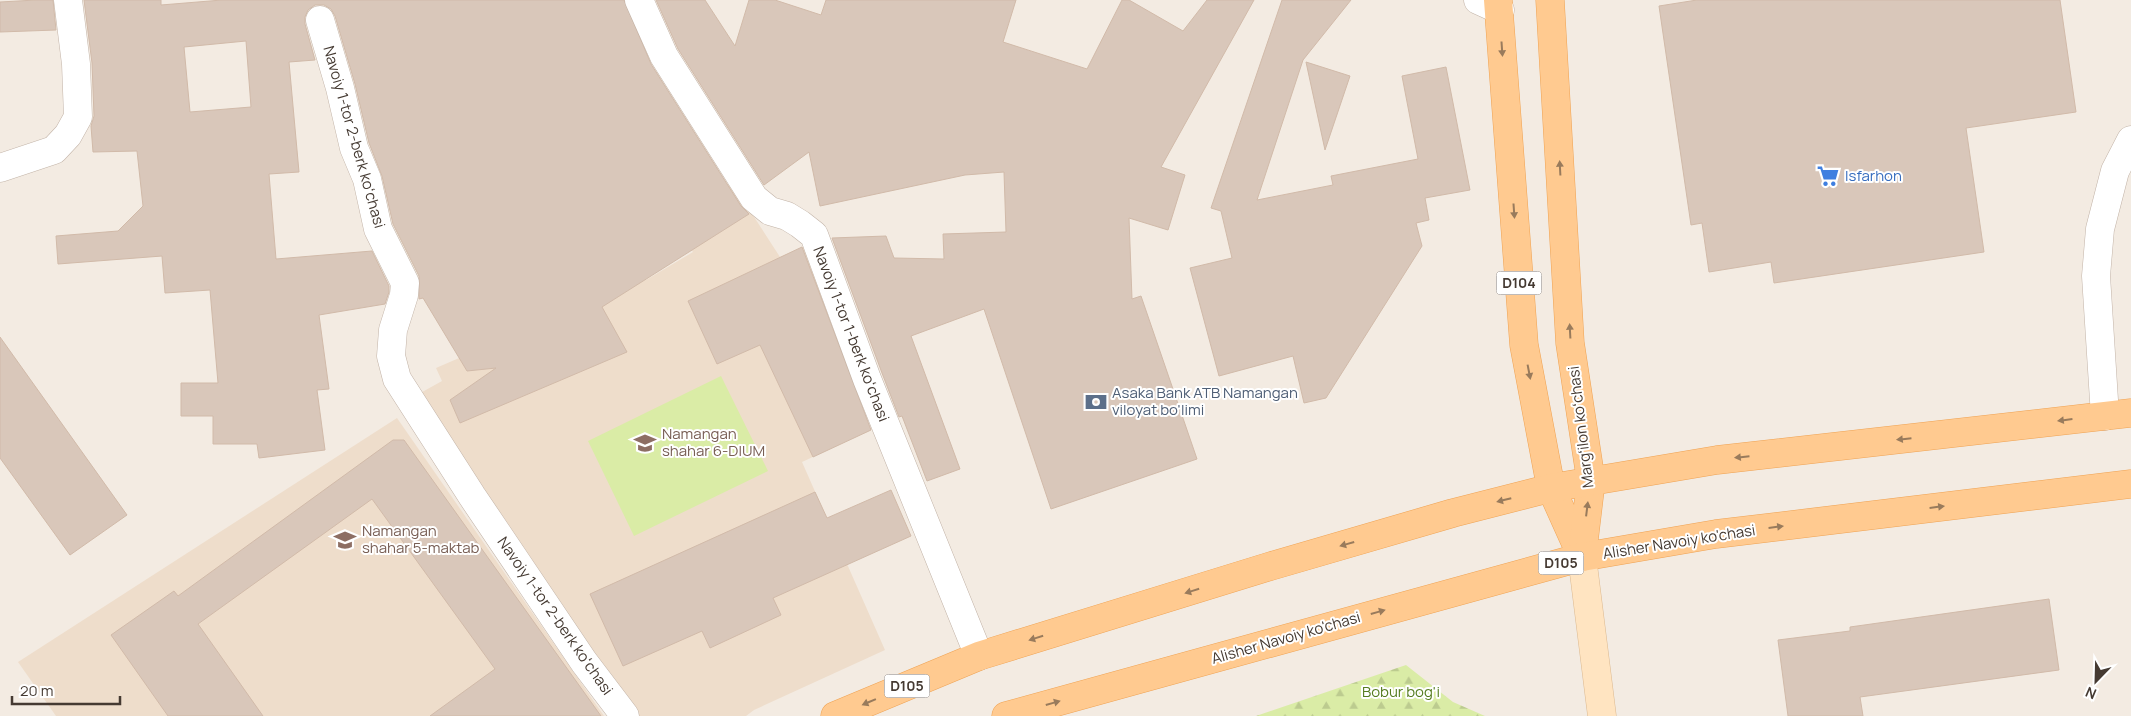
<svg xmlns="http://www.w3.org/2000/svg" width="2131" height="716" font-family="Manrope,sans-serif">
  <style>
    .education { fill: #eeddcb }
    .forest { fill: url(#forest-firs) }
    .green { fill: #daeca6 }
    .building { fill: #d9c7ba; stroke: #d1baa9; fill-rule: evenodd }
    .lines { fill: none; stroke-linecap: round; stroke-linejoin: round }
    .street-casing { stroke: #c2b3a7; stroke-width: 29 }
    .secondary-casing { stroke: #dbb88f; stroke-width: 29 }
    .primary-casing { stroke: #efa354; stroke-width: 29 }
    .street { stroke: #fff; stroke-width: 28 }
    .secondary { stroke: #ffe4c1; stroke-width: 28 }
    .primary { stroke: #ffca90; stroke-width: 28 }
    .oneway { fill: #997b5c }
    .labels { text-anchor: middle; stroke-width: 4; stroke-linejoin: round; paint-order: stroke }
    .shield { fill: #fff; stroke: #7d7570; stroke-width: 1 }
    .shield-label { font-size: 14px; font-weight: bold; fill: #453a32 }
    .street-label { font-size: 15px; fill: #453a32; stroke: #fff }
    .shop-label { font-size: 15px; fill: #366cbe; stroke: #fff; text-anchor: start }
    .service-label { font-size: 15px; fill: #4e5e75; stroke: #fff; text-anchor: start }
    .education-label { font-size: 15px; fill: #785e54; stroke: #fff; text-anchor: start }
    .park-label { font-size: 15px; fill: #557c20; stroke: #fff }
  </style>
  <defs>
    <pattern id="forest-firs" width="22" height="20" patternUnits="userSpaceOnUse" patternTransform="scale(1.25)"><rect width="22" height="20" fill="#daeca6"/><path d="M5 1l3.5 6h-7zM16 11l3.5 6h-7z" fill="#bccb8f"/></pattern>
  </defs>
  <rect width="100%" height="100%" fill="#f3ebe2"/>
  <g class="education">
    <polygon points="732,183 780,257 805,246 835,310 818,318 871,430 802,462 885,650 754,710 746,716 637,716 415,396 442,381 436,368 644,278 646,280 693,252 672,222"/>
    <polygon points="397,418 604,716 56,716 18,662"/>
  </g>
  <polygon class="forest" points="1406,665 1453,702 1485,716 1256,716"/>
  <polygon class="green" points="721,376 768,471 634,536 588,441"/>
  <g class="building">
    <polygon points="36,0 53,0 56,30 0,32 0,2"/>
    <path d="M84 0H161V5L222 0H624L651 64 741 206 749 214 602 307 627 352 460 423 450 400 496 368 467 371 423 298 419 299V276L393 224 382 176 369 143 355 84 335 16 331 9 324 5H315L308 10 305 17V24L315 60 289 62 299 172 269 174 276 259 372 251 389 286V292L385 304 319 315 329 389 317 390 325 450 259 458 257 444H213V416H181V383H218L210 290 165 293 162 256 58 264 56 236 118 231 143 206 137 151 93 152 91 126 94 116 92 63ZM246 41 251 107 190 112 184 47Z"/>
    <polygon points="656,0 705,0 735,46 749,0 775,0 821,15 826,0 1016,0 1003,42 1087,69 1122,0 1129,0 1183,31 1207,0 1254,0 1161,167 1185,175 1168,230 1129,218 1132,299 1141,296 1197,459 1051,509 984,309 911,336 960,469 927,481 902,416 899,417 882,373 832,238 886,236 894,258 944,259 943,234 1006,232 1004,172 965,175 820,206 809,152 764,185 678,49"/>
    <polygon points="1282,0 1351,0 1303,60 1257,200 1333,185 1331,176 1418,159 1402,76 1446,67 1470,190 1425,198 1429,220 1416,223 1422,246 1326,398 1304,403 1293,356 1219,376 1190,268 1232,258 1221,211 1211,208"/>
    <polygon points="1697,0 2060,0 2076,112 1966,128 1984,252 1774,283 1771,262 1709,272 1702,223 1691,225 1659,6"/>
    <polygon points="1306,62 1350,76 1325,150"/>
    <polygon points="802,247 871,430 813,457 760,345 717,364 688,301"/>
    <polygon points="0,337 127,515 70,555 0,458"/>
    <polygon points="393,440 404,440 601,716 430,716 495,669 372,499 198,624 263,716 168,716 111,635 174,591 178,596"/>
    <polygon points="891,490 911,536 773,598 781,615 710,648 702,631 623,666 590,594 815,492 827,518"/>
    <polygon points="2049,599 2059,670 1860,697 1863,716 1788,716 1778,640 1850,631 1850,627"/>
  </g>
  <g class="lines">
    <g class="street-casing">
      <g id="street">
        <polyline points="639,0 664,56 754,198 770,211 787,216 800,224 814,235 867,379 979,656"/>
        <polyline points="1478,0 1500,10"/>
        <polyline points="320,20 340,88 354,148 367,179 378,229 405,283 404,295 393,330 391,356 397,379 472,496 584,662 625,716"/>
        <polyline points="0,168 54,150 68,135 78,117 76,64 68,0"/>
        <polyline points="2105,416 2096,276 2100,229 2115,171 2131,140"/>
      </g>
    </g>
    <g class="secondary-casing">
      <polyline id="secondary" points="1582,557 1602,716"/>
    </g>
    <g class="primary-casing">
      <g id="primary">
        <polyline points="1498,0 1524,345 1551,488 1582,557"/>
        <polyline points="1550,0 1570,343 1591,481 1582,556"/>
        <polyline points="835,716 979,656 1271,566 1453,513 1551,488 1717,460 2131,413"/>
        <polyline points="1006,716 1582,557 1716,534 2131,484"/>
      </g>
    </g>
    <use href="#street" class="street"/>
    <use href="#secondary" class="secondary"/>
    <use href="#primary" class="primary"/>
  </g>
  <defs><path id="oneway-solid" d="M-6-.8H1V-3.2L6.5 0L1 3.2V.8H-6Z" transform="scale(1.25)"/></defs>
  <g class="oneway">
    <use href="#oneway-solid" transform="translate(1502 49) rotate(86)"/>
    <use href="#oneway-solid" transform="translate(1560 168) rotate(-93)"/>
    <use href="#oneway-solid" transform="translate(1514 211) rotate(86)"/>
    <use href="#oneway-solid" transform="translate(1570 331) rotate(-93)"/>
    <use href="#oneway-solid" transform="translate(1529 372) rotate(79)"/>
    <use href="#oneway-solid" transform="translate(2065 420) rotate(173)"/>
    <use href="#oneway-solid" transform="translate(1904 439) rotate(174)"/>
    <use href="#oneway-solid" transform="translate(1742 457) rotate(174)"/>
    <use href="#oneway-solid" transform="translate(1504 500) rotate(166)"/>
    <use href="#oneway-solid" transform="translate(1937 507) rotate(-7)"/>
    <use href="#oneway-solid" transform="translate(1587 509) rotate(-83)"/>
    <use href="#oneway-solid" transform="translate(1776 527) rotate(-7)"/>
    <use href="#oneway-solid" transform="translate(1347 544) rotate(164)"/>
    <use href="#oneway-solid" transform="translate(1192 591) rotate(163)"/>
    <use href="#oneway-solid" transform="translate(1378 612) rotate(-16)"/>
    <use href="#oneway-solid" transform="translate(1036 638) rotate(163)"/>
    <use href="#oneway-solid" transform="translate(869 702) rotate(157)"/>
    <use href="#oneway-solid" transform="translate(1053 703) rotate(-16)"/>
  </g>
  <defs>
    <g id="supermarket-bare" transform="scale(1.725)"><path d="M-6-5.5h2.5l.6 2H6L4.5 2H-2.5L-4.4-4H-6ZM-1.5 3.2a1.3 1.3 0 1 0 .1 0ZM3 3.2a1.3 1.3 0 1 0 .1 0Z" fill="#3f7fe0" stroke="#fff" stroke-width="2.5" paint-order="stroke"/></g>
    <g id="bank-bare" transform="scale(1.725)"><path d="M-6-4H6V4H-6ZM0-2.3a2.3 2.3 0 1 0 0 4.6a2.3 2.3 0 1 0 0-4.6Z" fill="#5c6f8a" stroke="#fff" stroke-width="2.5" paint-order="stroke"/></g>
    <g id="school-bare" transform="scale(1.725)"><path d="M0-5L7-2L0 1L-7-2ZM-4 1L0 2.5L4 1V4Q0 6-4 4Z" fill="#8d6e63" stroke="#fff" stroke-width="2.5" paint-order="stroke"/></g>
  </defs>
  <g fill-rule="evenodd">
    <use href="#supermarket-bare" x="1828" y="176"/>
    <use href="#bank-bare" x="1096" y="402"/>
    <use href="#school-bare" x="645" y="443"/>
    <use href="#school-bare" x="345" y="540"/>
  </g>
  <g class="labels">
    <g class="shield">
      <rect x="1496.5" y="271.5" width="45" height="23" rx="4"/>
      <rect x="1538.5" y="551.5" width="45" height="23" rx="4"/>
      <rect x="884.5" y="674.5" width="45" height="23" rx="4"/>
    </g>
    <g class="shield-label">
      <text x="1519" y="288">D104</text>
      <text x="1561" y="568">D105</text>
      <text x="907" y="691">D105</text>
    </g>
    <g class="street-label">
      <text transform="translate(354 137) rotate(74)" y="5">Navoiy 1-tor 2-berk koʻchasi</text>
      <text transform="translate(851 334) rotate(69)" y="5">Navoiy 1-tor 1-berk koʻchasi</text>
      <text transform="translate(1581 427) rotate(-97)" y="5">Margʻilon koʻchasi</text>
      <text transform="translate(1679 542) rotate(-9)" y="5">Alisher Navoiy ko'chasi</text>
      <text transform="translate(555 616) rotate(55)" y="5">Navoiy 1-tor 2-berk koʻchasi</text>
      <text transform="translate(1286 638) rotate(-16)" y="5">Alisher Navoiy ko'chasi</text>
    </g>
    <g class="shop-label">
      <text x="1845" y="181">Isfarhon</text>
    </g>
    <g class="service-label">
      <text x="1112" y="398">Asaka Bank ATB Namangan<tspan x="1112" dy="17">viloyat bo'limi</tspan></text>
    </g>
    <g class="education-label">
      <text x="662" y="439">Namangan<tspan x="662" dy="17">shahar 6-DIUM</tspan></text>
      <text x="362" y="536">Namangan<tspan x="362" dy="17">shahar 5-maktab</tspan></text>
    </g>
    <g class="park-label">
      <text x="1401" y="697">Bobur bog'i</text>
    </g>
  </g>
  <g transform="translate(2096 681) rotate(203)" stroke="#ffffff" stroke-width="4" paint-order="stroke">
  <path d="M0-4L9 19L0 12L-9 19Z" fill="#453a32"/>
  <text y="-8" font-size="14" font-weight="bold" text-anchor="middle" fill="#453a32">N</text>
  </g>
  <path d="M12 696v8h108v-8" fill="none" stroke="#453a32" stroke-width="2.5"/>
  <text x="20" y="696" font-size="15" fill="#453a32" stroke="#ffffff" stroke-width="4" paint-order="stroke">20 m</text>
</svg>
